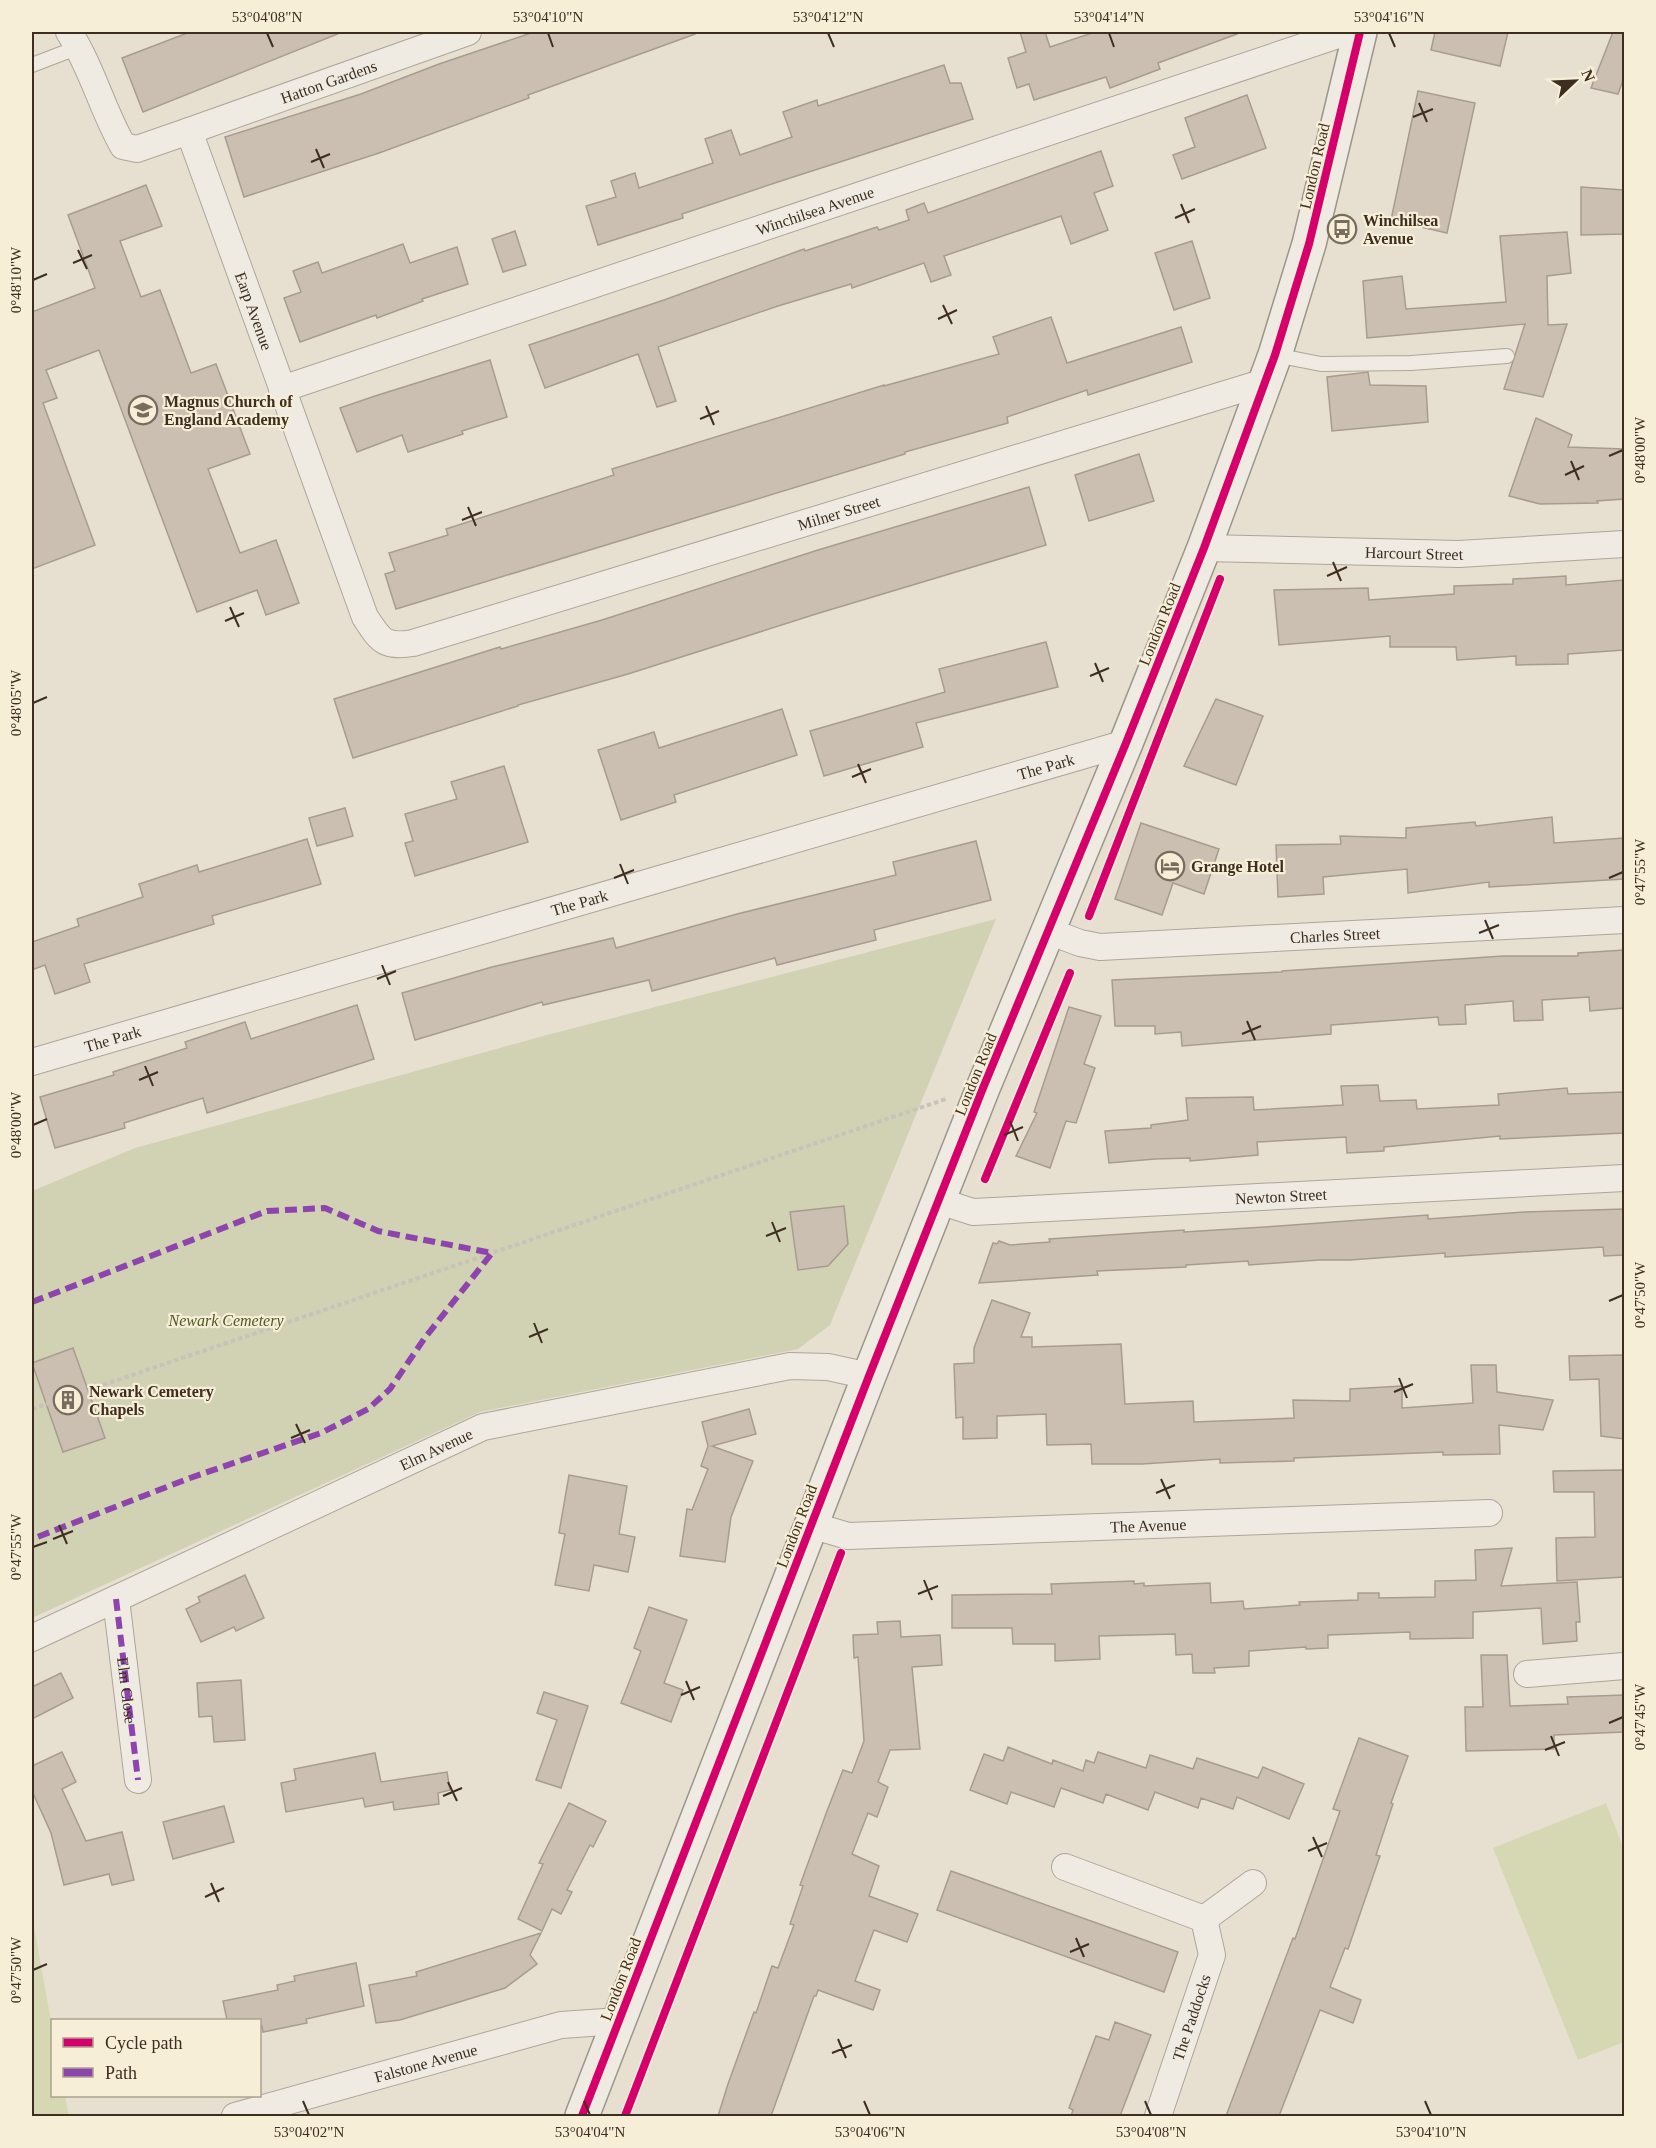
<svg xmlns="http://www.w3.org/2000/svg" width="1656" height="2148" font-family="Georgia,serif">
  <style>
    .green { fill: #d6d7b3 }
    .cemetery { fill: #d1d1b3 }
    .building { fill: #cbbfb2; stroke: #a89c90; stroke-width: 1.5 }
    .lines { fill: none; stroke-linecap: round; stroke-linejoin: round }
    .service-casing { stroke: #ada599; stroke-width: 16 }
    .minor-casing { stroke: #ada599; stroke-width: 28 }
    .secondary-casing { stroke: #9c958a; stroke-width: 36 }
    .path { stroke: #c8c2b9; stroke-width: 4; stroke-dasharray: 4.5 3; stroke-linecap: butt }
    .service { stroke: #efebe3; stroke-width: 14 }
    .minor { stroke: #efebe3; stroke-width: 26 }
    .secondary { stroke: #efebe3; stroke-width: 33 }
    .quiet { stroke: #8e44ad; stroke-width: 6; stroke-dasharray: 12 6; stroke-linecap: butt }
    .cycleway-casing { stroke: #f7eed8; stroke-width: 11 }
    .cycleway { stroke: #d6006c; stroke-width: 8 }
    .ticks { fill: none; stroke: #3d2e20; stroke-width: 2 }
    .labels { text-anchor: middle; stroke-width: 4.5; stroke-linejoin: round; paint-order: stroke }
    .street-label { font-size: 16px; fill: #3d2e20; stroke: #f7eed8 }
    .poi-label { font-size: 16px; font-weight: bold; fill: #3d2e20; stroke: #f7eed8; text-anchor: start }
    .park-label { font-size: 16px; font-style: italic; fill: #4d5a26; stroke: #f7eed8 }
    .neatline { fill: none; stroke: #3d2e20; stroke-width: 2 }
    .ticks-label { font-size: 15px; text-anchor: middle; fill: #3d2e20 }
  </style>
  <rect width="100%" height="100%" fill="#e7e0d1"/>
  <g class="green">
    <polygon points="1606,1803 1624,1850 1624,2042 1578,2060 1493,1848"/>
    <polygon points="32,1915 52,2027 52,2096 65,2096 69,2116 32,2116"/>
  </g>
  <polygon class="cemetery" points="996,919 830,1325 798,1349 480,1412 32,1618 32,1191 135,1148 547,1035"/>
  <g class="building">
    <polygon points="190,32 340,32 340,33 143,112 122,58"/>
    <polygon points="534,32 694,32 695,34 528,95 529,98 379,153 244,197 225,137 361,94 439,64"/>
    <polygon points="1020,32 1045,32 1050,47 1095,32 1236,32 1237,34 1158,63 1160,69 1110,88 1106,77 1034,100 1029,84 1017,88 1008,58 1026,52"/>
    <polygon points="1435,32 1508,32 1500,66 1431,50"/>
    <polygon points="1613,32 1624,32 1624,77 1618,94 1591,88"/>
    <polygon points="944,65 950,83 961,83 973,119 784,180 682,214 683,218 598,245 586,206 616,197 611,181 635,173 639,188 713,163 705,139 731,130 740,155 792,137 783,112 817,100 818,106"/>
    <polygon points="1418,91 1475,103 1447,233 1391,220"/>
    <polygon points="1247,95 1266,148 1182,179 1173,155 1195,147 1185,118"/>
    <polygon points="1101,151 1113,186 1094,193 1108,230 1071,244 1061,216 944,256 951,275 931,282 924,263 852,288 851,284 778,306 658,347 676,401 657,407 638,354 545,388 529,345 664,300 804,249 805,251 877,227 879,230 909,220 906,210 924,203 928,213"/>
    <polygon points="146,185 162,226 120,241 141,297 160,290 191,373 216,364 250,454 208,469 240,553 276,540 299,603 266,615 257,590 197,612 99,350 46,370 57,398 43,403 95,545 32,569 32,312 95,288 68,215"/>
    <polygon points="1581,187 1624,190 1624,234 1581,235"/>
    <polygon points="515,231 526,265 503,272 492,239"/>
    <polygon points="1567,232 1571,273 1547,276 1548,325 1567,324 1543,397 1504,389 1525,324 1367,338 1363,281 1402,276 1406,309 1506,302 1500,236"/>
    <polygon points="1192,241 1210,298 1174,310 1155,253"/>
    <polygon points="403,244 410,263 457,247 468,284 422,299 423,301 377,318 376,315 300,342 284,298 301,292 293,271 318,262 322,273"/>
    <polygon points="1051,317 1067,363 1181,327 1192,362 1088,395 1087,390 1007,417 1008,423 905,452 905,454 396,609 385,574 395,571 389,553 448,535 446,529 614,475 612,469 884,385 884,386 999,354 993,337"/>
    <polygon points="490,360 507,417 462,431 463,434 408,452 402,435 357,452 340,408 375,396"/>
    <polygon points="1368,372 1370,385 1426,386 1428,422 1332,431 1327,377"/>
    <polygon points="1536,418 1572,435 1568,447 1624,449 1624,499 1597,501 1598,503 1540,504 1509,496"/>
    <polygon points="1139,454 1154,501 1089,521 1075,475"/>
    <polygon points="1029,487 1046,545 816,614 628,674 518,705 518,706 353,758 334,699 500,647 501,649 602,620 818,550"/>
    <polygon points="1566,576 1566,585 1624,580 1624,650 1568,654 1568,664 1516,665 1516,656 1457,660 1456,647 1390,647 1390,636 1279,645 1274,590 1368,588 1369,600 1454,594 1454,586 1513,584 1513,579"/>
    <polygon points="1046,642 1058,687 916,723 923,747 824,776 810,731 945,692 939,669"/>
    <polygon points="1216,699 1263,716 1236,785 1184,766"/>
    <polygon points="782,709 797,755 674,795 676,802 621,820 598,750 654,732 659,748"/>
    <polygon points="504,766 528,842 415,876 405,843 413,841 405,814 457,799 451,782"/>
    <polygon points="345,808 353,836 317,846 309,818"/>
    <polygon points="1552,817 1554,843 1624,838 1624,879 1489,887 1489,882 1408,893 1407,869 1323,877 1324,894 1278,897 1276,845 1341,844 1340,836 1406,838 1406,828 1475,822 1476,826"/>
    <polygon points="1141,823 1219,849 1204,894 1173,883 1162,915 1115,899"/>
    <polygon points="307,839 321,884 212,916 214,924 84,964 90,982 55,994 45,965 32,970 32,942 79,926 77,919 143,897 139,884 197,865 199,872"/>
    <polygon points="976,841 991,900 874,930 876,940 777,965 775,958 652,991 649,980 543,1005 542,1002 415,1040 402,993 492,967 613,938 616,948 737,914 896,875 893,862"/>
    <polygon points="1624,950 1624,1008 1590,1011 1589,997 1542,1000 1543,1020 1514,1021 1513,1001 1465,1005 1466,1024 1439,1025 1438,1017 1331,1025 1331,1034 1182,1046 1181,1032 1155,1034 1155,1026 1115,1026 1112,980 1282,972 1282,971 1503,956 1578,956 1578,953"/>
    <polygon points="357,1005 374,1059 207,1113 203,1098 124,1123 125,1128 55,1148 40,1097 114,1075 113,1072 187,1048 185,1042 245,1022 251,1039"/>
    <polygon points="1069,1007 1101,1016 1084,1064 1095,1068 1076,1123 1066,1121 1050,1168 1016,1156 1037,1113 1034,1112"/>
    <polygon points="1378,1085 1380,1101 1416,1100 1417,1109 1499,1105 1498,1094 1567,1088 1568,1094 1624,1092 1624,1133 1500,1139 1500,1136 1384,1147 1384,1151 1347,1153 1346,1137 1257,1142 1258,1155 1190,1161 1190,1158 1155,1159 1109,1163 1105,1131 1151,1128 1151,1125 1188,1120 1186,1098 1253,1097 1254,1110 1343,1105 1341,1086"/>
    <polygon points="844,1206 848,1244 828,1266 798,1270 790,1212"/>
    <polygon points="1624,1209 1624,1255 1604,1256 1603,1247 1445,1257 1445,1253 1350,1260 1319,1260 1249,1265 1248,1261 1186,1265 1186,1267 1097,1271 1098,1275 979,1283 993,1243 997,1244 999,1241 1010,1245 1050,1242 1049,1239 1184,1230 1184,1232 1279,1226 1428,1215 1428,1219 1524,1212"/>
    <polygon points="992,1300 1030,1313 1021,1337 1032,1337 1032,1347 1121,1344 1125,1404 1193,1401 1194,1422 1294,1418 1293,1400 1350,1401 1350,1389 1402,1386 1402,1408 1473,1403 1471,1365 1496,1365 1497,1392 1553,1400 1543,1430 1499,1425 1500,1454 1443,1455 1443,1452 1294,1458 1294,1461 1220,1463 1220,1459 1142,1464 1092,1464 1091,1444 1047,1445 1046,1414 997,1416 997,1438 963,1439 963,1417 956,1418 954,1364 974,1363 974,1348"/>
    <polygon points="73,1348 105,1438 63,1452 32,1363"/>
    <polygon points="1624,1355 1624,1439 1601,1436 1599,1379 1570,1380 1569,1356"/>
    <polygon points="749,1409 756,1434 712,1446 753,1461 731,1517 725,1562 680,1556 687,1509 692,1510 708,1469 701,1466 708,1446 702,1422"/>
    <polygon points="1623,1470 1624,1577 1557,1581 1556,1538 1595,1537 1594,1492 1554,1492 1553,1471"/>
    <polygon points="569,1475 627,1486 619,1534 635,1537 628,1572 594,1565 589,1591 555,1585 565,1534 559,1533"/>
    <polygon points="1512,1548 1501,1586 1577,1582 1580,1622 1576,1622 1577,1641 1543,1644 1541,1608 1473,1612 1473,1638 1410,1639 1410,1632 1328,1635 1328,1648 1306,1649 1306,1647 1249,1651 1249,1666 1214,1668 1215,1673 1193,1673 1192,1654 1176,1655 1175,1634 1099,1636 1100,1659 1055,1661 1055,1644 1013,1644 1012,1628 952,1628 952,1595 1052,1594 1051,1584 1134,1581 1134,1584 1144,1583 1144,1586 1210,1583 1211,1603 1243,1601 1244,1609 1300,1605 1299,1602 1358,1600 1358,1593 1379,1593 1379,1598 1435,1597 1435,1581 1476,1580 1475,1550"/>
    <polygon points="245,1575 264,1618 236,1631 234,1627 201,1642 186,1609 200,1602 198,1597"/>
    <polygon points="649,1607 687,1620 664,1683 683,1690 671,1722 621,1703 641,1651 634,1648"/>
    <polygon points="900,1621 901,1637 940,1635 942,1665 912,1667 920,1749 890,1750 878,1782 888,1787 877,1817 868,1813 852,1854 879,1866 869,1896 918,1914 907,1942 874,1930 855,1981 880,1990 873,2010 818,1990 816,1996 814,1996 771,2116 718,2116 728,2084 754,2012 756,2013 772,1966 778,1968 794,1925 790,1924 803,1886 800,1885 827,1811 843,1770 852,1773 864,1741 858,1657 854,1658 853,1635 878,1634 877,1622"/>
    <polygon points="1481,1655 1507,1655 1510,1706 1568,1704 1567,1697 1624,1695 1624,1732 1554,1735 1554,1749 1466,1751 1465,1707 1483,1707"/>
    <polygon points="61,1673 73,1698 32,1719 32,1687"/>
    <polygon points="241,1680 245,1740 214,1742 212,1716 199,1717 197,1683"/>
    <polygon points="544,1692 588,1706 561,1788 536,1780 557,1720 537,1713"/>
    <polygon points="1359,1738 1408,1756 1391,1803 1393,1804 1376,1855 1380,1856 1362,1908 1348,1949 1345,1948 1330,1987 1361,2000 1353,2023 1320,2010 1279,2116 1226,2116 1293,1938 1295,1939 1340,1811 1333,1809"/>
    <polygon points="1008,1747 1052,1764 1053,1760 1083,1771 1086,1760 1094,1763 1098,1752 1146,1768 1150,1755 1193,1769 1197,1758 1258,1778 1263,1767 1304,1784 1289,1819 1237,1797 1233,1809 1201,1798 1198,1808 1155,1792 1148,1810 1106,1794 1103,1803 1061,1788 1054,1807 1011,1792 1007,1804 970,1790 984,1754 1003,1761"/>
    <polygon points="62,1752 76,1782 62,1789 86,1841 122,1832 134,1880 112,1885 109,1874 64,1885 51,1833 32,1791 32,1766"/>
    <polygon points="375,1753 381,1782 447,1772 450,1790 438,1793 439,1804 394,1810 393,1802 365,1807 363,1798 286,1812 281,1783 296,1780 294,1769"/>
    <polygon points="569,1803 606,1821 593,1847 590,1845 567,1890 572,1892 561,1914 552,1909 542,1931 518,1919 543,1864 539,1863"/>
    <polygon points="224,1806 234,1842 173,1859 163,1822"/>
    <polygon points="951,1871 1178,1952 1164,1992 937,1910"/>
    <polygon points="541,1933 530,1955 537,1964 505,1988 400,2020 376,2023 369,1985 417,1976 416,1972"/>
    <polygon points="356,1963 364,2006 306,2019 307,2023 263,2032 262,2026 260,2027 260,2020 227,2020 223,2001 278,1990 277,1985 295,1981 294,1976"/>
    <polygon points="1115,2022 1151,2035 1120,2116 1071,2116 1073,2110 1069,2108 1096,2036 1109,2040"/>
  </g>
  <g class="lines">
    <g class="service-casing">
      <g id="service">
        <polyline points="32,65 79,47"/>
        <polyline points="1275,355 1321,364 1411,363 1507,356"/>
      </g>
    </g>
    <g class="minor-casing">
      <g id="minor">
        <path id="s1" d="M69 32C92 68 102 109 123 146L137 149 189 131 365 617C380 640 384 648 413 643L1265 382"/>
        <path id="s2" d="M189 131 468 32"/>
        <path id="s3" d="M282 389 1347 32"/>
        <path id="s4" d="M1204 548 1459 554 1624 544"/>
        <path id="s5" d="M1048 931 1080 943 1100 947 1624 920"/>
        <path id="s6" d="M32 1062 1126 743"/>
        <path id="s7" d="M939 1201 973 1212 1624 1178"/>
        <path id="s8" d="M811 1525 848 1536 1489 1513"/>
        <polyline points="116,1599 138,1780"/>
        <path id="s9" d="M32 1638 483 1427 790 1366 828 1367 869 1376"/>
        <polyline points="1527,1674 1624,1666"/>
        <polyline points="1065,1867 1204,1919"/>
        <path id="s10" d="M235 2116 561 2025 619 2021"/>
        <path id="s11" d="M1158 2116 1212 1955 1204 1919 1253 1883"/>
      </g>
    </g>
    <g class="secondary-casing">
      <polyline id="secondary" points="582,2116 869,1376 983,1088 1126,743 1204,548 1275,355 1309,244 1360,32"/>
    </g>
    <polyline class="path" points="32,1409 946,1099"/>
    <use href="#service" class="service"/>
    <use href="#minor" class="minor"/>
    <use href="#secondary" class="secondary"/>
    <g class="quiet">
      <polyline points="32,1302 267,1211 325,1208 378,1231 492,1253 424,1339 390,1389 368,1409 321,1433 190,1478 32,1539"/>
      <path id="s12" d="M116 1599 138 1780"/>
    </g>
    <g class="cycleway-casing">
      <g id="cycleway">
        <polyline points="1089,916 1220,579"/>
        <polyline points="985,1179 1070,973"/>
        <polyline points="582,2116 869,1376 983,1088 1126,743 1204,548 1275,355 1309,244 1360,32"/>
        <polyline points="625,2116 841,1553"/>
      </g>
    </g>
    <use href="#cycleway" class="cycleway"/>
  </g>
  <path class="ticks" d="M267 33 273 47M548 33 553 47M828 33 834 47M1109 33 1114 47M1389 33 1395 47M1419 103 1427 122M1413 117 1433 109M316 149 324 168M311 162 330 154M1181 204 1189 223M1175 218 1195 209M78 250 87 269M73 263 92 255M33 280 47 274M943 305 952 324M938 319 957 310M706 406 714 425M700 419 719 411M1609 456 1623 450M1571 461 1579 480M1565 475 1584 466M468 507 476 526M462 520 482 512M1333 562 1341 581M1327 576 1347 567M230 607 239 627M225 621 244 613M1095 663 1103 682M1090 676 1109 668M33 703 47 697M858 764 866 783M852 777 871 769M620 864 628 884M614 878 634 870M1609 878 1623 872M1485 920 1493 939M1479 933 1499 925M382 965 390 985M377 979 396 971M1247 1021 1255 1040M1242 1034 1261 1026M145 1066 153 1086M139 1080 158 1072M1010 1121 1018 1141M33 1125 47 1119M1004 1135 1023 1127M772 1222 780 1242M766 1236 786 1228M1609 1301 1623 1295M534 1323 542 1343M529 1337 548 1329M1399 1378 1407 1398M1394 1392 1413 1384M296 1424 305 1443M291 1438 310 1430M1161 1479 1170 1499M1156 1493 1175 1485M59 1525 67 1544M53 1539 73 1531M33 1547 47 1542M924 1580 932 1600M918 1594 938 1586M686 1681 694 1700M681 1695 700 1687M1609 1723 1623 1717M1551 1736 1559 1756M1545 1750 1565 1742M448 1782 457 1801M443 1796 462 1788M1313 1837 1322 1857M1308 1851 1327 1843M211 1883 219 1902M205 1897 224 1888M1076 1938 1084 1957M1070 1952 1089 1944M33 1970 47 1964M838 2039 846 2058M832 2053 852 2045M303 2101 309 2115M584 2101 590 2115M864 2101 870 2115M1145 2101 1151 2115M1425 2101 1431 2115"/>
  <defs>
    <g id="bus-ring" transform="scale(1.5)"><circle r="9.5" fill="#f7eed8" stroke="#786c5e" stroke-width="1.5"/><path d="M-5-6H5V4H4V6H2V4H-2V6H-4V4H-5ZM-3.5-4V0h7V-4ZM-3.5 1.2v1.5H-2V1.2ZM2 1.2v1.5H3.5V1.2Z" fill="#786c5e"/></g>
    <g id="school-ring" transform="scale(1.5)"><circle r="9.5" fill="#f7eed8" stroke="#786c5e" stroke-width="1.5"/><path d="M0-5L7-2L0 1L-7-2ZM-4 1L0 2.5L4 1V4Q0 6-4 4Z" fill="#786c5e"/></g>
    <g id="hotel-ring" transform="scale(1.5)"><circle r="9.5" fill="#f7eed8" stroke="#786c5e" stroke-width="1.5"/><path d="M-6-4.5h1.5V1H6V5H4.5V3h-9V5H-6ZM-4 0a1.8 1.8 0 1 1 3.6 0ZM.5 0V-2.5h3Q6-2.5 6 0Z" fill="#786c5e"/></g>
    <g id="building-ring" transform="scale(1.5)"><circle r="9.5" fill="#f7eed8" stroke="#786c5e" stroke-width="1.5"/><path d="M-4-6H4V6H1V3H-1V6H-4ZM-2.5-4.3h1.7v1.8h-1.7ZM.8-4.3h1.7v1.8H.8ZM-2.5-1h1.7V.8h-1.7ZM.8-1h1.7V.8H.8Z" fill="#786c5e"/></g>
  </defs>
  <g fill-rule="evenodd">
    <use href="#bus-ring" x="1342" y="229"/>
    <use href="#school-ring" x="143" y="410"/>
    <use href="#hotel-ring" x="1170" y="866"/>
    <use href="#building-ring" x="68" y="1400"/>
  </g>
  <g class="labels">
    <g class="street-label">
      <text dy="6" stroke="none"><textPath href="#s2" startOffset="148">Hatton Gardens</textPath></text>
      <text transform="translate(1314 166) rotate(-77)" y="6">London Road</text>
      <text dy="6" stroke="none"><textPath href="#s3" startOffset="562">Winchilsea Avenue</textPath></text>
      <text dy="6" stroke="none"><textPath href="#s1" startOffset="387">Earp Avenue</textPath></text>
      <text dy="6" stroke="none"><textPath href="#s1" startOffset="1218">Milner Street</textPath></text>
      <text dy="6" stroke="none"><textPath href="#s4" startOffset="210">Harcourt Street</textPath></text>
      <text transform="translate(1159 624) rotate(-68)" y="6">London Road</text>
      <text dy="6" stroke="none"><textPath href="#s6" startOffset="1056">The Park</textPath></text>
      <text dy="6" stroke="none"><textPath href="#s6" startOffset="570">The Park</textPath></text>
      <text dy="6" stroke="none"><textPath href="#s5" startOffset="290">Charles Street</textPath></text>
      <text dy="6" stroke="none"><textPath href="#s6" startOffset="84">The Park</textPath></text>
      <text transform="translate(975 1074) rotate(-68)" y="6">London Road</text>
      <text dy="6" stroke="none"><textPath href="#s7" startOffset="344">Newton Street</textPath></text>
      <text dy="6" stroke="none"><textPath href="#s9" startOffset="446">Elm Avenue</textPath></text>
      <text transform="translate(796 1526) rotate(-69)" y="6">London Road</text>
      <text dy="6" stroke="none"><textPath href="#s8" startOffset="339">The Avenue</textPath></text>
      <text dy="6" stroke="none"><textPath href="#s12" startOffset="92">Elm Close</textPath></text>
      <text transform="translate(620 1979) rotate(-69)" y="6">London Road</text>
      <text dy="6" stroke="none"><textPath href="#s11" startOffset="104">The Paddocks</textPath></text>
      <text dy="6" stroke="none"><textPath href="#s10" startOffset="198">Falstone Avenue</textPath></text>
    </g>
    <g class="poi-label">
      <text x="1363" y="226">Winchilsea<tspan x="1363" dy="18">Avenue</tspan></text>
      <text x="164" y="407">Magnus Church of<tspan x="164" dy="18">England Academy</tspan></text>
      <text x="1191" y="872">Grange Hotel</text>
      <text x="89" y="1397">Newark Cemetery<tspan x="89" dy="18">Chapels</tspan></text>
    </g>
    <g class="park-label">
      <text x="226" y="1326">Newark Cemetery</text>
    </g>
  </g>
  <rect width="1656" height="2148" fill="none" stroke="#f7eed8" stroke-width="66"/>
  <rect x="51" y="2019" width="210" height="78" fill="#f7eed8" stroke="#ada18e" stroke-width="1.5"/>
  <rect x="63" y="2038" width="30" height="9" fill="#d6006c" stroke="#ada18e" stroke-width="1.5"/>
  <text x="105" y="2049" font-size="18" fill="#3d2e20">Cycle path</text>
  <rect x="63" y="2068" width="30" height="9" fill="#8e44ad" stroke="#ada18e" stroke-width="1.5"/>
  <text x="105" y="2079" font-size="18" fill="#3d2e20">Path</text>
  <g transform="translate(1575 81) rotate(67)" stroke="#f7eed8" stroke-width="4.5" paint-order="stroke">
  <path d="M0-4.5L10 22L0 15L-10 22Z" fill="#3d2e20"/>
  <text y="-9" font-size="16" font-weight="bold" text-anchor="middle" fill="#3d2e20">N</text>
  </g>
  <rect x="33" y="33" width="1590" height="2082" class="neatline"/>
  <g class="ticks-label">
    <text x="267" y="22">53°04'08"N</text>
    <text x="548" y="22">53°04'10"N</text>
    <text x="828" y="22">53°04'12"N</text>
    <text x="1109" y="22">53°04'14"N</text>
    <text x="1389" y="22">53°04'16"N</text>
    <text transform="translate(16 280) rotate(-90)" y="5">0°48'10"W</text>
    <text transform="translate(1640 450) rotate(-90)" y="5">0°48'00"W</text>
    <text transform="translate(16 703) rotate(-90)" y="5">0°48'05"W</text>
    <text transform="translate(1640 872) rotate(-90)" y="5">0°47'55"W</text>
    <text transform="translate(16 1125) rotate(-90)" y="5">0°48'00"W</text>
    <text transform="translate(1640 1295) rotate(-90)" y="5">0°47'50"W</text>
    <text transform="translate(16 1547) rotate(-90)" y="5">0°47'55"W</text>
    <text transform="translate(1640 1717) rotate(-90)" y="5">0°47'45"W</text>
    <text transform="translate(16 1970) rotate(-90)" y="5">0°47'50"W</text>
    <text x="309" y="2137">53°04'02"N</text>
    <text x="590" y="2137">53°04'04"N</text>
    <text x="870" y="2137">53°04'06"N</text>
    <text x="1151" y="2137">53°04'08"N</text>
    <text x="1431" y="2137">53°04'10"N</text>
  </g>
</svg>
